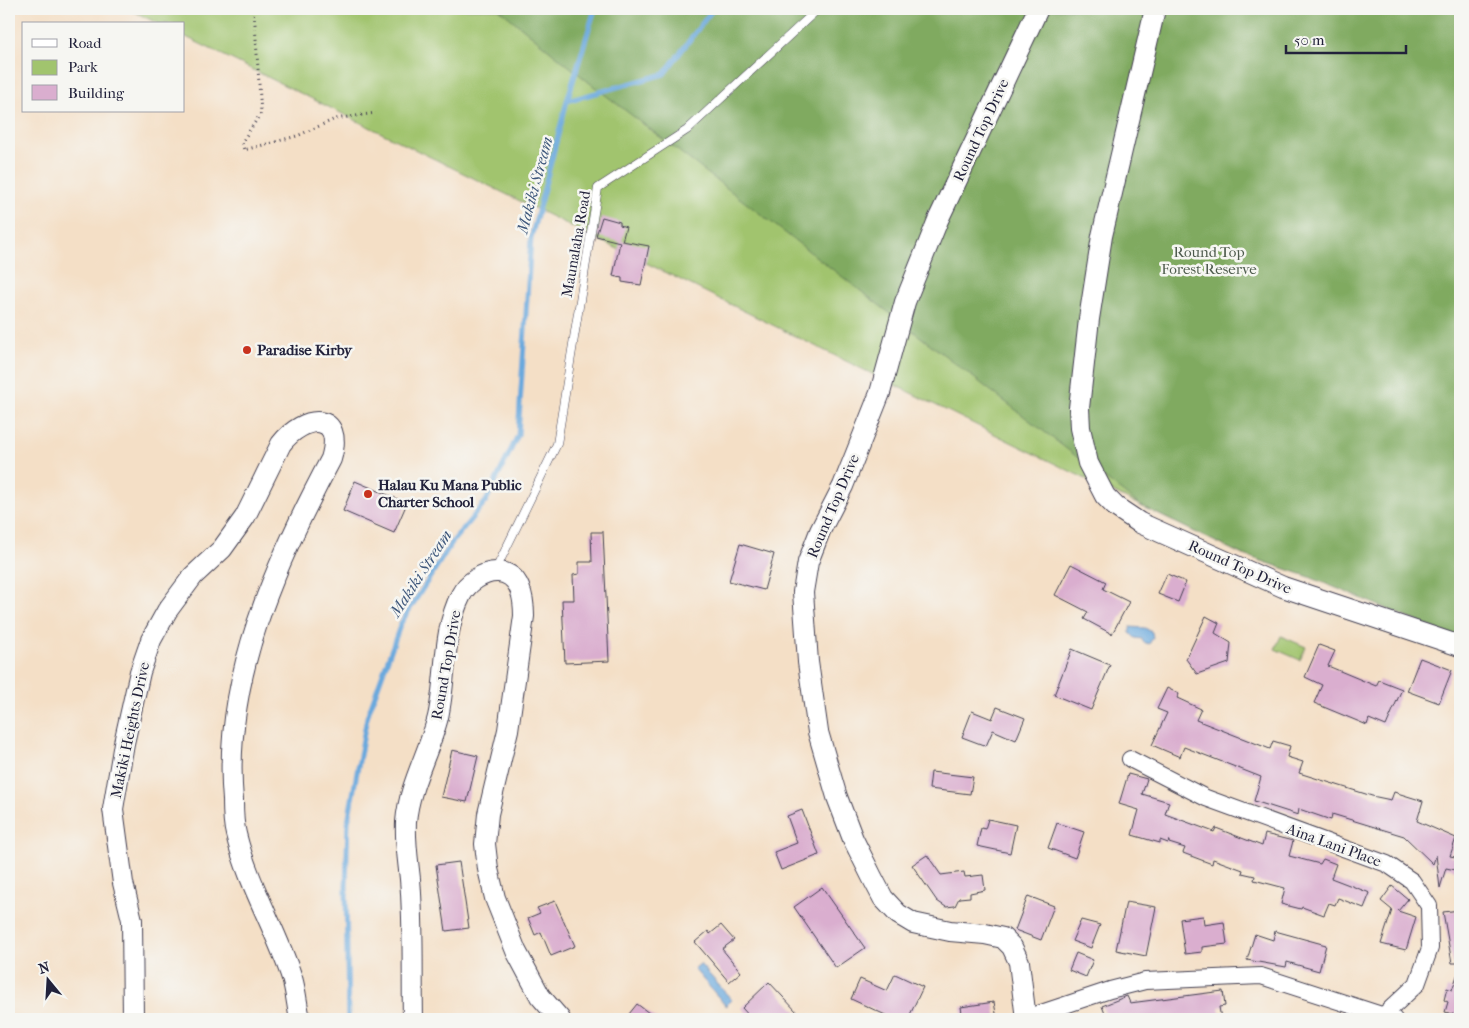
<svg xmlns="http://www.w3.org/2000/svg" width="1469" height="1028" font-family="'IM FELL French Canon',serif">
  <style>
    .green { fill: #a1c46e; stroke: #627354 }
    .forest { fill: #80aa61; stroke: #51664e }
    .water { fill: #6ba9dd; stroke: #46668c }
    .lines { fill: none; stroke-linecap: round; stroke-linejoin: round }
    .stream { stroke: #6ba9dd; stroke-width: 5 }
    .building { fill: #daaecf }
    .service-casing { stroke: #423e50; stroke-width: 9 }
    .minor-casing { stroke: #423e50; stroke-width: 18 }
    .tertiary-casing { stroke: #423e50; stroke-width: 22 }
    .path { stroke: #423e50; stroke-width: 3; stroke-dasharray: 1 4; stroke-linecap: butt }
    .service { stroke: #fff; stroke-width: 8 }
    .minor { stroke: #fff; stroke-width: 16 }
    .tertiary { stroke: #fff; stroke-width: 20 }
    .poi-dot { fill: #c8321e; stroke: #f6f6f2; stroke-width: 2 }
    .labels { text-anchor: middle; stroke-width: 5; stroke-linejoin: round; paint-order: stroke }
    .street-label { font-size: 15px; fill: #22223b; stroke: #f6f6f2 }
    .park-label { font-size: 15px; fill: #4e5b4d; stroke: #f6f6f2 }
    .poi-label { font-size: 15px; font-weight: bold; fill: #22223b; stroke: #f6f6f2; text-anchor: start }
    .water-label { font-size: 16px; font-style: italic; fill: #3f587c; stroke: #f6f6f2 }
  </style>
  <rect width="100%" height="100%" fill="#f6f6f2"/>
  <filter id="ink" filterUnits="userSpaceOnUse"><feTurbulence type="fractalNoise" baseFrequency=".02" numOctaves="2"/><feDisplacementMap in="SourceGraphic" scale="10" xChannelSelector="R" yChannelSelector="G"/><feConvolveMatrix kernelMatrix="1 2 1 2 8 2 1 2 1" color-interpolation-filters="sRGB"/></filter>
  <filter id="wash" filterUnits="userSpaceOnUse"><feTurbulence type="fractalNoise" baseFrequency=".0096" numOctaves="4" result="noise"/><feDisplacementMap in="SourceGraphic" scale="20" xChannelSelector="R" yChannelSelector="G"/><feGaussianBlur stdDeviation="1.12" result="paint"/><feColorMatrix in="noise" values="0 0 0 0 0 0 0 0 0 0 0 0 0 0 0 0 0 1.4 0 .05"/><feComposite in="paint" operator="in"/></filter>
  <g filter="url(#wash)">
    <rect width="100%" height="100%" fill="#f4dfc6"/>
    <g class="green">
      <polygon points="129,9 1460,9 1307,576 1241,554 1141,506 184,36 184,24 159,24"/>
      <polygon points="1281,636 1306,647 1300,660 1275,649"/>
    </g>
    <polygon class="forest" points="499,9 1460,9 1460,639 1307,576 1241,554 1141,506 591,84"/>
    <g class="water">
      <polygon points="1130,627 1145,628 1152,632 1153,638 1149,644 1143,642 1142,639 1135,638 1130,633"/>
      <polygon points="700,964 732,1000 726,1006 694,969"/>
    </g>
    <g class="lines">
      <g class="stream">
        <polyline points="567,101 664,74 713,9"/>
        <polyline points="348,1019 346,887 348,822 367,717 401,623 453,541 486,501 518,435 531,238 567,101 595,9"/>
      </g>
    </g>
    <g id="blocks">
      <g class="building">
        <polygon points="602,217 620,222 620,225 626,227 622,241 649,246 641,285 622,282 622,278 613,276 620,242 596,236"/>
        <polygon points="355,481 407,503 394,533 343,511"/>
        <polygon points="591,532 603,532 609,661 565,663 562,600 574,600 573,575 579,574 579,562 592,562"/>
        <polygon points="740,544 774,554 764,590 729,581"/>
        <polygon points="1071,564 1106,582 1103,589 1129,602 1112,634 1084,619 1088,612 1055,595"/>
        <polygon points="1167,574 1186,582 1178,602 1158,594"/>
        <polygon points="1206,616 1219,623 1215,633 1231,643 1229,663 1197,674 1186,659"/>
        <polygon points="1319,645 1335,651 1328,666 1376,686 1379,680 1402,689 1386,726 1369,719 1367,725 1314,703 1322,685 1305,677"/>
        <polygon points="1072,649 1110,665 1091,710 1054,695"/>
        <polygon points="1420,658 1452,670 1439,703 1407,691"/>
        <polygon points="1167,688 1179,694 1177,698 1201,709 1196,720 1270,749 1273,741 1290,746 1287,757 1303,762 1299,773 1372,796 1391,800 1394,792 1423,801 1417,821 1456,838 1450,856 1460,858 1460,871 1446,868 1440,888 1436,855 1433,864 1404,836 1332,814 1331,820 1299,809 1298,815 1254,801 1261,777 1184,747 1180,757 1152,745 1167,713 1157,709"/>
        <polygon points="997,707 1025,718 1016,740 993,730 986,746 962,737 972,711 992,719"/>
        <polygon points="452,750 478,756 467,802 441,797"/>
        <polygon points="931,772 973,777 970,794 929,789"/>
        <polygon points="1128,774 1147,779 1142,794 1169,802 1165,814 1214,832 1216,828 1262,846 1265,834 1293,841 1289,856 1320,864 1323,859 1336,864 1331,878 1370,893 1364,908 1338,898 1335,905 1329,903 1324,915 1302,907 1301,909 1281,904 1285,888 1254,880 1255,876 1242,873 1243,870 1213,859 1212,864 1183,853 1185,848 1169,843 1169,840 1168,843 1160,840 1160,843 1132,835 1139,810 1119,804"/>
        <polygon points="802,810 819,855 781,870 774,852 797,843 787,816"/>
        <polygon points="988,819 1016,825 1010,853 977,846 981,828 985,829"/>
        <polygon points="1057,823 1084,832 1075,858 1048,848"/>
        <polygon points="927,855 941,875 964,872 965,877 983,875 985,890 970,893 970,897 959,898 955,906 946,907 937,901 912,865"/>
        <polygon points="459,862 469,928 446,931 436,865"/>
        <polygon points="1392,886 1408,899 1398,911 1416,917 1406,950 1381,944 1392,910 1381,901"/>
        <polygon points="822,887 865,948 836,968 794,907"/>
        <polygon points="1028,896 1054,906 1041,940 1015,930"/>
        <polygon points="555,901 575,946 551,956 541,932 535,935 528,918 540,913 537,908"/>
        <polygon points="1126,902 1156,907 1146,956 1116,950"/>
        <polygon points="1460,910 1460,963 1452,963 1443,912"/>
        <polygon points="1203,916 1204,925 1224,922 1227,944 1202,947 1202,952 1185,954 1180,919"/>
        <polygon points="1081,920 1100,925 1091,948 1072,941"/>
        <polygon points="721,925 734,940 722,949 741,972 729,982 695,942 708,931 710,934"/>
        <polygon points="1275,931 1326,945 1319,971 1287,962 1286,967 1247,960 1255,934 1273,940"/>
        <polygon points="1076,953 1093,960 1086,977 1069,970"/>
        <polygon points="1458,973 1460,973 1460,1016 1445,1012 1448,1002 1444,1000 1447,988 1452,990"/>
        <polygon points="895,974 923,987 908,1019 894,1019 851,999 860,979 887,991"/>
        <polygon points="769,982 797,1012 789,1019 752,1019 742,1008"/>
        <polygon points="1223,991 1225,1006 1219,1007 1221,1019 1107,1019 1102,1006 1127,996 1130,1003"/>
        <polygon points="994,1002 997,1019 963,1019 961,1007"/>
        <polygon points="637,1004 657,1019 625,1019"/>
      </g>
    </g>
  </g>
  <g filter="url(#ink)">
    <use href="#blocks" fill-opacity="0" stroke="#423e50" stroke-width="1"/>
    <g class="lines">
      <g class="service-casing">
        <polyline id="service" points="497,572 498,565 557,444 598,188 687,130 818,9"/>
      </g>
      <g class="minor-casing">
        <g id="minor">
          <polyline points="1130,759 1206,798 1387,864 1412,881 1429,906 1430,948 1417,984 1384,1015"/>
          <polyline points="1026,1018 1110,990 1145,981 1261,976 1394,1019"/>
        </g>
      </g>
      <g class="tertiary-casing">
        <g id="tertiary">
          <polyline points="1155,9 1102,236 1089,319 1079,408 1080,428 1088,463 1105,496 1116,507 1140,523 1283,587 1460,646"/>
          <path d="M133 1019 132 920 123 883 113 809 124 743 140 672 151 640 167 611 193 576 222 549 245 517 281 444C304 414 345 411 331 459 276 562 222 680 233 800 233 811 233 823 236 834 248 884 276 929 292 978 296 991 297 1006 300 1019"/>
          <path d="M413 1019C412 973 414 925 410 879 408 860 405 842 406 822 409 785 429 753 438 717 447 677 442 632 461 595 467 583 484 571 498 572 520 573 524 598 524 616L508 730 488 814 485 844 488 869 495 898 516 951 540 996 560 1019"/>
          <polyline points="1026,1019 1019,962 1012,947 1003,938 985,934 950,931 913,923 898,914 883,898 872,877 853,839 837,797 818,732 808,662 803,592 808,562 820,531 843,486 880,393 905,302 938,220 1038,9"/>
        </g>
      </g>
      <polyline class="path" points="254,9 261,113 242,142 244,150 297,136 335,119 376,113"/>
      <use href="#service" class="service"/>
      <use href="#minor" class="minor"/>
      <use href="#tertiary" class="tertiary"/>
    </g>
  </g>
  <g class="poi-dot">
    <circle cx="247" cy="350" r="5"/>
    <circle cx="368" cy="494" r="5"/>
  </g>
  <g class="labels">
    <g class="street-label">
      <text transform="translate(981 130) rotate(-65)" y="5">Round Top Drive</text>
      <text transform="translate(576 244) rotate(-80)" y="5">Maunalaha Road</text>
      <text transform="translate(833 506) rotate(-67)" y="5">Round Top Drive</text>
      <text transform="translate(1240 567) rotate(24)" y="5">Round Top Drive</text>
      <text transform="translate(446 665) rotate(-80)" y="5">Round Top Drive</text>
      <text transform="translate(130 730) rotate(-78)" y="5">Makiki Heights Drive</text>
      <text transform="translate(1334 845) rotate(20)" y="5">Aina Lani Place</text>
    </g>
    <g class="park-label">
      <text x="1209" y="257">Round Top<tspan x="1209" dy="17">Forest Reserve</tspan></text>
    </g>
    <g class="poi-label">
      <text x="257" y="355">Paradise Kirby</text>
      <text x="378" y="490">Halau Ku Mana Public<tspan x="378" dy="17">Charter School</tspan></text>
    </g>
    <g class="water-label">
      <text transform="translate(534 185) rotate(-75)" y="6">Makiki Stream</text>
      <text transform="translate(420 573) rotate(-57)" y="6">Makiki Stream</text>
    </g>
  </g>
  <rect width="1469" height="1028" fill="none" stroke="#f6f6f2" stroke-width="30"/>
  <rect x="22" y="22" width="162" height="90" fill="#f6f6f2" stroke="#a1a1a9"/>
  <rect x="32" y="39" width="25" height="8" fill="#ffffff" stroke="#a1a1a9"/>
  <text x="68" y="48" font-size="15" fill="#22223b">Road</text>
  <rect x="32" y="60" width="25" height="15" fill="#a1c46e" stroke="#a1a1a9"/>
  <text x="68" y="72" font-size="15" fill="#22223b">Park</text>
  <rect x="32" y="85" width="25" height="15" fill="#daaecf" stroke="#a1a1a9"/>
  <text x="68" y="98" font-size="15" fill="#22223b">Building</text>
  <g transform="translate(48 980) rotate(342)" stroke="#f6f6f2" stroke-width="4" paint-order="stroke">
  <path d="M0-4L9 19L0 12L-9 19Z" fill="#22223b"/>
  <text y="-8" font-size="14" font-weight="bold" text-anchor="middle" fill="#22223b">N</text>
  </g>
  <path d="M1286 45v8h120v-8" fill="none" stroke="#22223b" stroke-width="2.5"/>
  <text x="1294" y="45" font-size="15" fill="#22223b" stroke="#f6f6f2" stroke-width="4" paint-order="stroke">50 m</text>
</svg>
